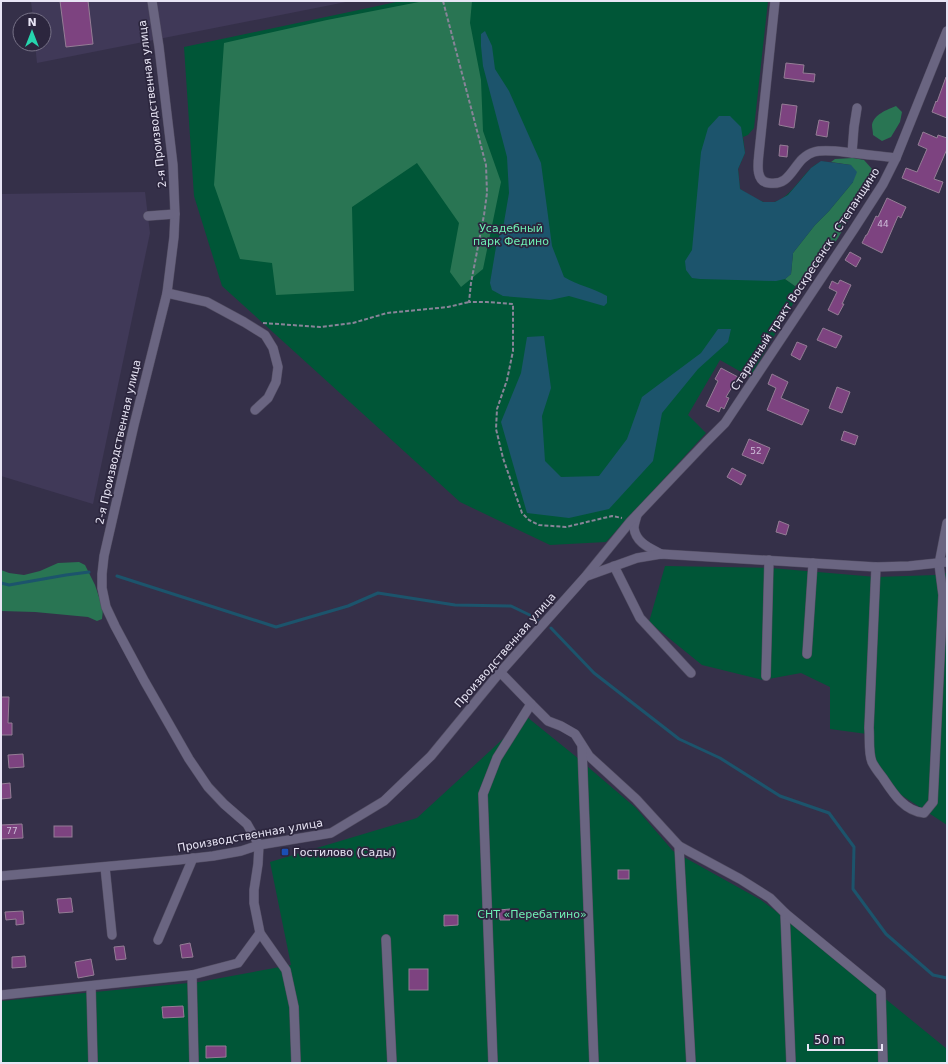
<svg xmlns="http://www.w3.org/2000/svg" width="948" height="1064" font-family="'DejaVu Sans',sans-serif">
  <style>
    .built { fill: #403958 }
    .green { fill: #005637 }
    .forest { fill: #297553 }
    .water { fill: #1c546c }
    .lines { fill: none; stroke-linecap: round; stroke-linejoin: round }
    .stream { stroke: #1c546c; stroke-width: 3 }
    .building { fill: #7d4380; stroke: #947d95 }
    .minor-casing { stroke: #524d62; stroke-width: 10 }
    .path { stroke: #888498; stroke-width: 2; stroke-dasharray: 4 2; stroke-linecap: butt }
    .minor { stroke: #6a6581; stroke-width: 9 }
    .transit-dot { fill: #1a4fb4; stroke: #2c263e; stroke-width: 1.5 }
    .labels { text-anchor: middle; stroke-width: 3.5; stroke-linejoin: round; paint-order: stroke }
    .number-label { font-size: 9px; fill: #cdbcd8 }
    .street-label { font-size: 11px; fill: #e8e5f5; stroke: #2c263e }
    .park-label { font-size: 11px; fill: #6ef1b4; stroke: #2c263e }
    .poi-label { font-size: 11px; fill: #e8e5f5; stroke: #2c263e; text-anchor: start }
  </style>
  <rect width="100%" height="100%" fill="#353049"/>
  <g class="built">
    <polygon points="31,1 351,1 37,63 35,44 44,44 44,20 33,20"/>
    <polygon points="145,192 150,233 93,504 1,476 1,194"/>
  </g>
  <g class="green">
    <path d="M401 1H768L754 128 748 135 743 137 745 153 738 169 740 189C745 192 758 201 764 202 792 209 806 157 827 162 833 163 848 178 853 182L829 211 815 225 793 253 791 274 785 279 795 286 797 297 750 377 720 360 688 415 706 433 606 542 550 545 460 502 222 286 194 196 184 47Z"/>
    <polygon points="665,566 771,568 876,577 936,575 947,573 947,825 886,785 869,765 867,734 830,729 830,687 801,673 763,680 702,665 649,622"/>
    <polygon points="527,717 574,755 636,808 673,851 761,900 801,930 947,1049 947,1063 1,1063 1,1001 199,982 291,965 270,862 417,818"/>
  </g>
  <g class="forest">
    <polygon points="424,1 472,1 470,23 481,80 483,131 501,182 483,269 461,287 450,272 459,223 417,163 352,207 354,291 276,295 272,263 240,259 214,185 224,43 327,20"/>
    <path d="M896 106 902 112 900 122 891 137 882 141 873 135C873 132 872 128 872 125 874 114 887 110 896 106Z"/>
    <polygon points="853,158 864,160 872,169 872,178 838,238 813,274 795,286 785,279 791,274 793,253 815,225 829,211 853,182 851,165 831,162 835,159"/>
    <polygon points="79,562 85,565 95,585 103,609 102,619 97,621 88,617 35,612 1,611 1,570 9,573 24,575 40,571 58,563"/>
  </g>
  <g class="water">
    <path d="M485 31 492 46 495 69 509 91 541 163 552 246 564 277C577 285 593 288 607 296V303L604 306 569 296 550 300 503 296 492 290 490 283 497 241 503 228 509 193 507 157 483 66 481 46V34Z"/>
    <polygon points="719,116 730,116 741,127 745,153 738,169 740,189 763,202 775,202 788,195 811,168 821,161 851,165 857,172 853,182 829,211 815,225 793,253 791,274 785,279 776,281 700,279 692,278 686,270 685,261 692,250 701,152 708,128"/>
    <polygon points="718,329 731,329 728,342 698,369 662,413 653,461 609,509 569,518 527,513 501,422 521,373 527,337 544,336 551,388 542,416 545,461 561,477 599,476 627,439 642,397 701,353"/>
  </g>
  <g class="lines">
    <g class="stream">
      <polyline points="117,576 276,627 348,606 378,593 455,605 511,606 538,619"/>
      <polyline points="1,583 9,585 66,575 89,572"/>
      <polyline points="551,628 594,673 679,739 720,758 780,796 829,813 854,847 853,889 886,934 933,975 947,978"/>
    </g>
  </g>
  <g class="building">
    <polygon points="60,1 88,1 93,44 66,47"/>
    <polygon points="786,63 804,65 803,73 815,74 814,82 784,78"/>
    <polygon points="946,77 947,78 947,118 932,112 936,101 937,102"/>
    <polygon points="782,104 797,106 794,128 779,125"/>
    <polygon points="819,120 829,122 827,137 816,135"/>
    <polygon points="923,132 937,138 938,135 947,138 947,149 934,179 943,182 939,193 902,178 906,168 917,172 927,149 918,145"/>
    <polygon points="780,145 788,146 787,157 779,156"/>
    <polygon points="887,198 906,207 901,218 898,216 882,253 862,243 866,235 867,235 876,216 878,217"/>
    <polygon points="850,252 861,258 856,267 845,260"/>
    <polygon points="840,280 851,285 842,304 844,304 838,315 828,310 837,292 829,288 832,281 838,284"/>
    <polygon points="823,328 842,336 836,348 817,340"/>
    <polygon points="797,342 807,346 800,360 791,355"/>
    <polygon points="721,368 738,377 726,397 729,398 724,409 721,407 719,412 706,406 718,381 715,379"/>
    <polygon points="772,374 788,382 781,398 809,410 802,425 767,410 776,388 768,384"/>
    <polygon points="837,387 850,392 842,413 829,408"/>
    <polygon points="844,431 858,436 855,445 841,440"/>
    <polygon points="749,439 770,448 763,464 742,455"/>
    <polygon points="732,468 746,475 741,485 727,477"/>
    <polygon points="779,521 789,525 786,535 776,532"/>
    <polygon points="1,697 9,697 8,723 12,723 12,735 1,735"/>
    <polygon points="23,754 24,767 9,768 8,755"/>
    <polygon points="10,783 11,798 1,799 1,784"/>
    <polygon points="22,824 23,838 1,839 1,825"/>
    <rect x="54" y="826" width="18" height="11"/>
    <rect x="618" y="870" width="11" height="9"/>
    <polygon points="71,898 73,912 59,913 57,899"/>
    <polygon points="510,909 510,920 500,920 499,910"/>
    <polygon points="23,911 24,924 16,925 16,919 6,920 5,912"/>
    <polygon points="444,915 458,915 458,925 444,926"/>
    <polygon points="190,943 193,957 182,958 180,945"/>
    <polygon points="124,946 126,959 116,960 114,947"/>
    <polygon points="25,956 26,967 12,968 12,957"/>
    <polygon points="91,959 94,975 78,978 75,962"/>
    <rect x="409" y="969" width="19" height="21"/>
    <polygon points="183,1006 184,1017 163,1018 162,1007"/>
    <polygon points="206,1046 226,1046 226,1057 206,1058"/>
  </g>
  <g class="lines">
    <g class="minor-casing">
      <g id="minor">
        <polyline points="152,1 159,47 173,165 175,214 174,237 167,293 134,425 104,556 102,574 102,588 106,607 115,626 145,682 189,759 208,787 224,804 247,824 259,845"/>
        <path d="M775 1 759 153C758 163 755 182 769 183 793 187 793 158 814 152 825 149 842 152 853 153 868 155 882 156 896 158"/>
        <polyline points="852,153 854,127 857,108"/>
        <polyline points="148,216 175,214"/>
        <polyline points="167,293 207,302 244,322 265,335 273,348 278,367 276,382 268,398 255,410"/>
        <path d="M637 515C636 519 634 524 634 528 636 543 650 548 661 554"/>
        <polyline points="614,566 640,618 691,673"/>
        <path d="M876 567 869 728C870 739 868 752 872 762 875 768 879 773 883 778 893 793 904 811 924 813L933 802 943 595 939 564 947 523"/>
        <polyline points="587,576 637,558 661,554 876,567 909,566 947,562"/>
        <polyline points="807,654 813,563"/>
        <polyline points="766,676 769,560"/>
        <polyline points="531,704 548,721 561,726 575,734 589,756 636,799 679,846 691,1063"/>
        <polyline points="582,747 594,1063"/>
        <polyline points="259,845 258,864 254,890 254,903 260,933 286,970 294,1007 296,1063"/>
        <polyline points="679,846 740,879 770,898 785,913 791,1063"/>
        <polyline points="105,867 112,935"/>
        <polyline points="1,876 178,860 213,856 241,851 259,845 331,833 384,801 431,756 496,677 586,576 630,522 706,442 725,423 854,229 883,184 896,158 947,31"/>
        <polyline points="785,913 881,992 883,1063"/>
        <polyline points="386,939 392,1063"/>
        <polyline points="158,940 193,858"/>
        <polyline points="192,975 194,1063"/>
        <polyline points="91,986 93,1063"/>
        <polyline points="1,995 192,975 238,963 260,933"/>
        <polyline points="493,1063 483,794 497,758 531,704 500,672"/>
      </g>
    </g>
    <g class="path">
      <polyline points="443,1 486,165 487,193 484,215 471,283 469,302 487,302 513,304 513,351 507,380 497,409 496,429 503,458 522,513 529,520 539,525 566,527 612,516 622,518"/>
      <polyline points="263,323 320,327 353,323 387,313 448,307 469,302"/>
    </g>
    <use href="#minor" class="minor"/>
  </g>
  <rect class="transit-dot" x="281" y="848" width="8" height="8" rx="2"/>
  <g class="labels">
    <g class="number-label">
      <text x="883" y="227">44</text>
      <text x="756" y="454">52</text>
      <text x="12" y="834">77</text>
    </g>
    <g class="street-label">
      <text transform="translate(152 104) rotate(-97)" y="4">2-я Производственная улица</text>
      <text transform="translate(805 279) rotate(-57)" y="4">Старинный тракт Воскресенск - Степанщино</text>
      <text transform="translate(118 442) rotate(-77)" y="4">2-я Производственная улица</text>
      <text transform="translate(505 650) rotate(-49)" y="4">Производственная улица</text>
      <text transform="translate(250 835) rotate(-10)" y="4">Производственная улица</text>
    </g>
    <g class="park-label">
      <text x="511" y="232">Усадебный<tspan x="511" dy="13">парк Федино</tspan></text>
      <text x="532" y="918">СНТ «Перебатино»</text>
    </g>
    <g class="poi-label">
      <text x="293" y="856">Гостилово (Сады)</text>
    </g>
  </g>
  <rect width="948" height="1064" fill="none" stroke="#e8e5f5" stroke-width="4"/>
  <g transform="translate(32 32)"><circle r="19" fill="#2c263e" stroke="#777287"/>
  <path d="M0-3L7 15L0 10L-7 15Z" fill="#26d5ae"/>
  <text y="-6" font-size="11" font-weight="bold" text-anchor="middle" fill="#e8e5f5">N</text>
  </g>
  <path d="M808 1044v6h74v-6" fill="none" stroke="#e8e5f5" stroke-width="2"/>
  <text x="814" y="1044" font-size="12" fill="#e8e5f5" stroke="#2c263e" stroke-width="3" paint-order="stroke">50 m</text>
</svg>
